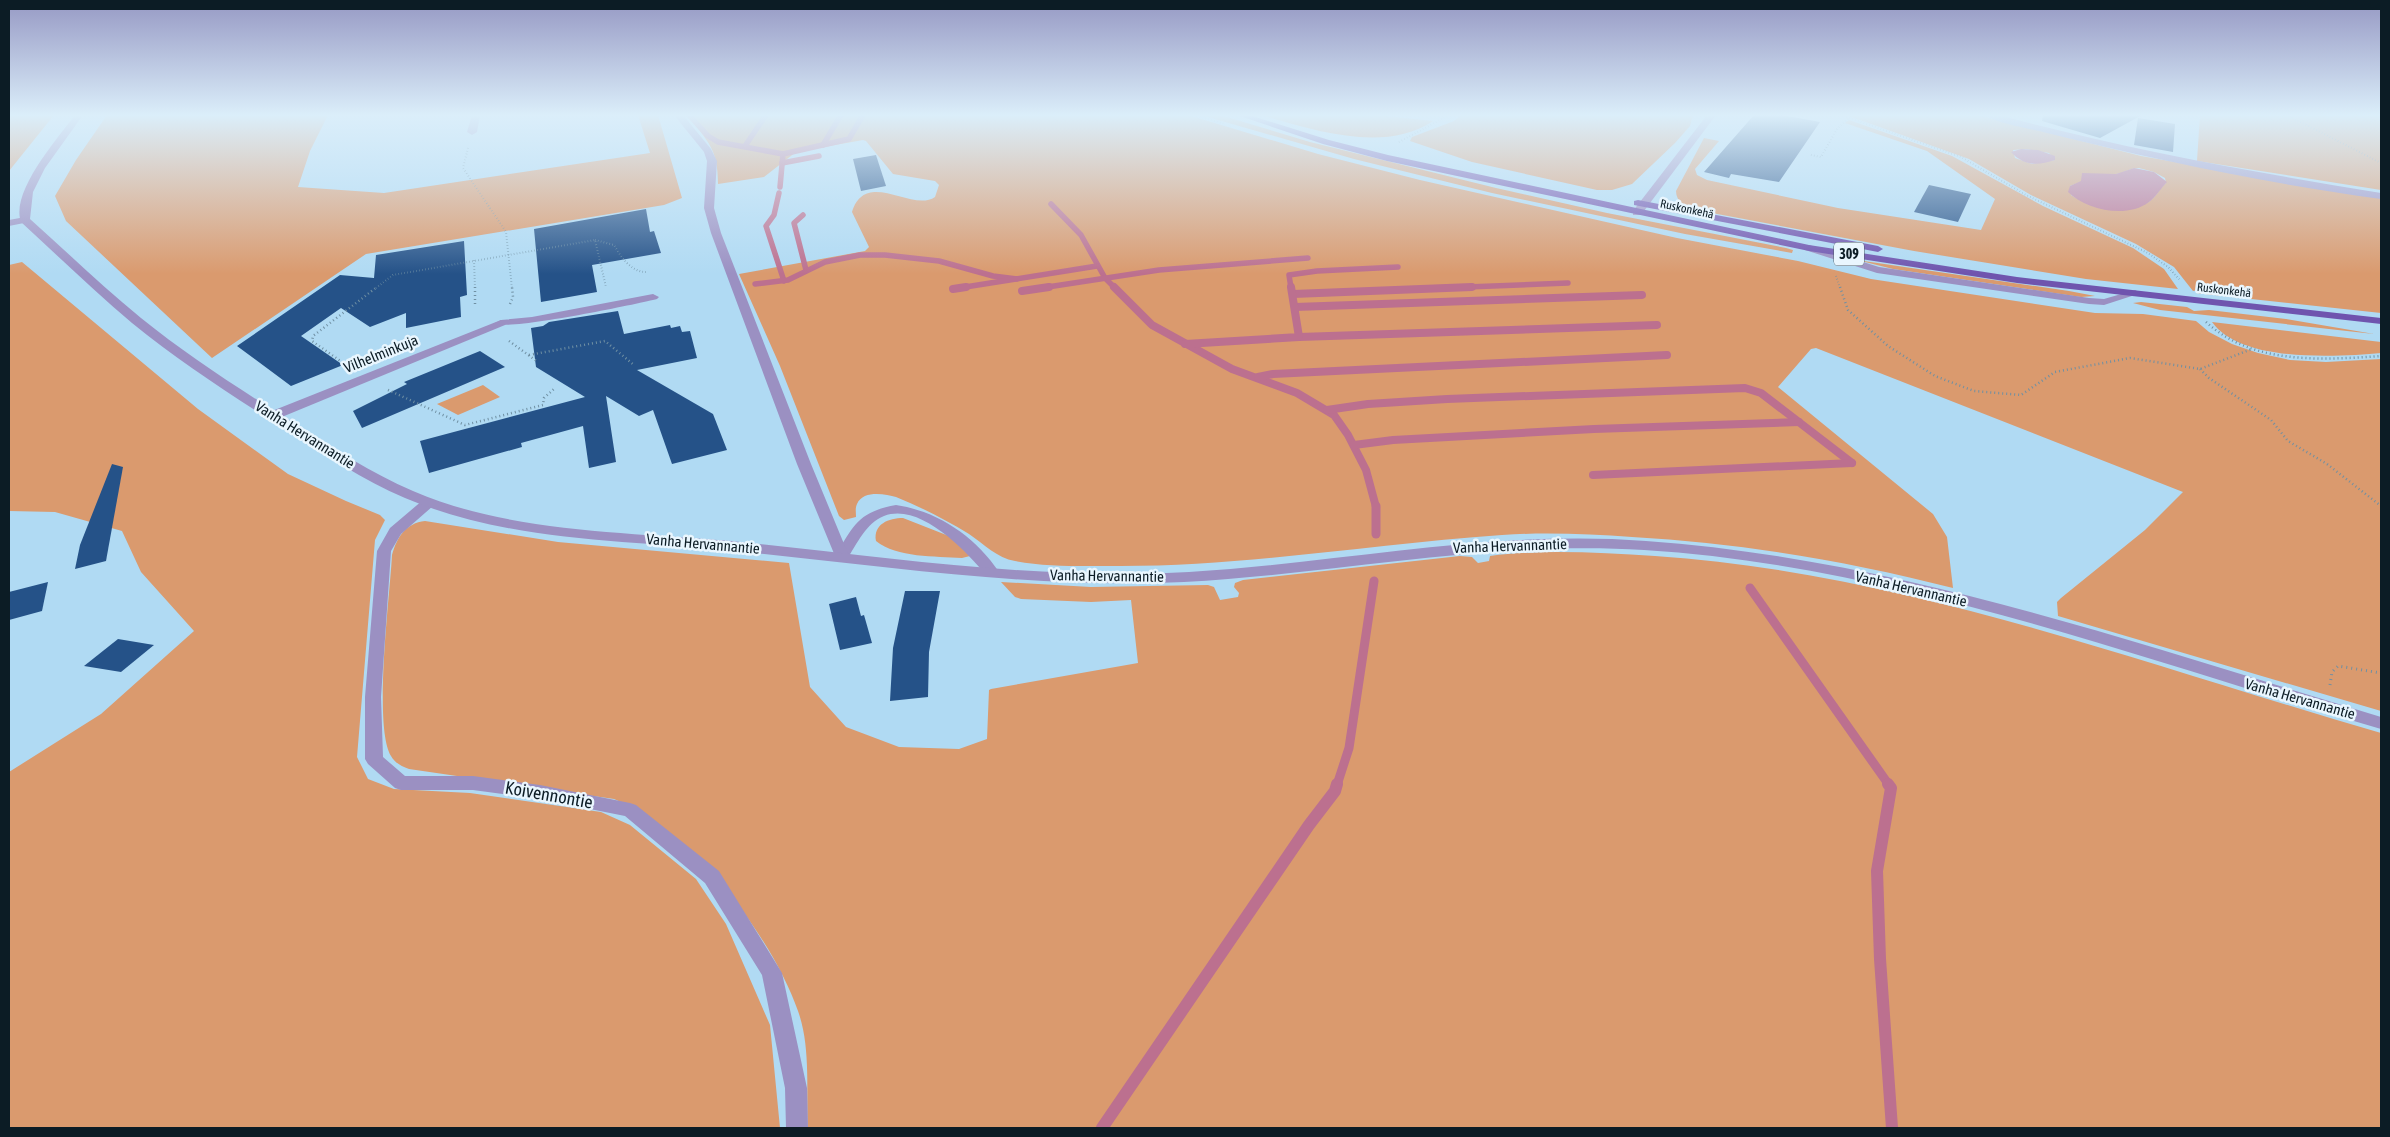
<svg xmlns="http://www.w3.org/2000/svg" width="2390" height="1137" font-family="'Asap Condensed',sans-serif">
  <style>
    .green { fill: #da9a6e; fill-rule: evenodd }
    .water { fill: #bc708f }
    .lines { fill: none; stroke-linecap: round; stroke-linejoin: round }
    .stream-far3 { stroke: #bc708f; stroke-width: 5.5 }
    .stream-far2 { stroke: #bc708f; stroke-width: 8 }
    .stream-far1 { stroke: #bc708f; stroke-width: 9 }
    .stream { stroke: #bc708f; stroke-width: 12 }
    .building { fill: #255288 }
    .path-far2 { stroke: #7090a3; stroke-width: 2; stroke-dasharray: 0.5 2.5; stroke-linecap: butt }
    .path-far1 { stroke: #7090a3; stroke-width: 2.5; stroke-dasharray: 1 3; stroke-linecap: butt }
    .path { stroke: #7090a3; stroke-width: 3; stroke-dasharray: 1 4; stroke-linecap: butt }
    .service { fill: #9b90c2; fill-rule: evenodd }
    .minor { fill: #9b90c2; fill-rule: evenodd }
    .tertiary { fill: #9b90c2; fill-rule: evenodd }
    .primary { fill: #6f54ae; fill-rule: evenodd }
    .labels { text-anchor: middle; stroke-width: 5; stroke-linejoin: round; paint-order: stroke }
    .far-street-label { font-size: 12px; fill: #0c1c25; stroke: #e9f6fe }
    .shield { fill: #e9f6fe; stroke: #4e5d66; stroke-width: 1 }
    .shield-label { font-size: 14px; font-weight: bold; fill: #0c1c25 }
    .street-label { font-size: 15px; fill: #0c1c25; stroke: #e9f6fe }
    .near-street-label { font-size: 18px; fill: #0c1c25; stroke: #e9f6fe }
  </style>
  <rect width="100%" height="100%" fill="#b0daf3"/>
  <g class="green">
    <polygon points="9,115 54,115 9,171"/>
    <polygon points="107,115 328,115 310,151 298,187 384,193 650,153 638,115 658,115 682,198 664,205 366,254 212,358 66,221 55,196 76,160"/>
    <path d="M688 115H1188L1318 154 1420 180 1677 238 1798 261 1871 279 2095 313 2143 314 2196 321 2209 332 2232 344 2258 353 2290 360 2326 362 2381 359V711L2058 616 2057 602 2061 598 2145 530 2183 492 1816 348 1811 349 1778 387 1933 514 1947 537 1953 588C1848 561 1741 543 1632 537 1589 534 1545 532 1502 535 1372 544 1243 567 1112 566 1080 566 1046 567 1015 561 997 558 984 544 969 534 946 520 921 507 896 497 885 494 863 490 857 504 855 508 856 513 856 517L844 520 839 516 780 366 739 274 865 251 869 247 852 212C866 168 912 213 935 197L939 185 935 181 893 174 866 141 863 140 796 152 764 177 718 184C718 148 708 143 688 115Z"/>
    <polygon points="1201,115 1220,115 1310,142 1496,188 1607,213 1786,248 1793,250 1792,253 1685,234 1492,193 1354,159"/>
    <path d="M1261 115H1376L1433 121C1384 154 1313 130 1261 115Z"/>
    <polygon points="1461,115 1693,115 1690,126 1675,143 1632,184 1612,190 1597,190 1472,162 1410,141 1412,137 1454,121"/>
    <path d="M1846 115H1978L2141 156 2381 198V313L2196 293 2204 289 2193 291 2174 267 2136 244 2031 195 1969 159ZM2026 149 2049 153 2055 160 2032 164 2015 158 2013 150ZM2139 168 2154 172 2165 178 2166 183C2160 188 2156 197 2150 201 2147 204 2139 205 2135 206 2111 214 2092 208 2071 195L2070 186C2088 178 2097 179 2116 174 2124 173 2129 168 2139 168Z"/>
    <polygon points="2200,115 2381,115 2381,190 2197,161"/>
    <path d="M1849 120 1952 156 2043 206 2133 248 2164 269 2178 289 2086 279 1914 251 1696 210C1686 207 1676 202 1676 191L1704 138 1719 141 1695 169 1697 175 1707 180 1838 208 1981 230 1995 199 1927 151 1845 123Z"/>
    <polygon points="1857,260 2069,291 2095,296 2081,297 1893,269"/>
    <polygon points="22,262 198,409 288,474 346,501 380,515 385,520 375,540 357,757 368,779 394,789 470,793 601,812 630,825 696,879 726,924 770,1025 780,1128 9,1128 9,772 101,714 194,631 141,572 122,531 55,512 9,511 9,265"/>
    <polygon points="2141,302 2187,307 2194,311 2209,310 2286,319 2374,334 2160,310 2133,303"/>
    <path d="M2212 322 2381 342V353C2337 357 2241 363 2212 322Z"/>
    <polygon points="483,385 500,397 458,415 437,404"/>
    <path d="M903 518 954 538 970 556 962 558C935 556 897 558 876 541 873 524 889 518 903 518Z"/>
    <path d="M425 521 558 542 789 563 810 687 846 727 899 747 959 749 987 739 989 690 991 689 1138 663 1131 600 1091 602 1021 599 1015 597 1001 582 1091 587 1208 585 1214 587 1220 600 1238 597 1239 593 1234 587 1235 583 1243 580 1460 556 1472 557 1478 563 1489 561 1490 556C1544 549 1601 553 1655 556 1906 573 2142 664 2381 733V1128H808C806 1091 811 1047 798 1011 772 936 689 828 614 799L409 769C401 766 395 763 391 756 373 726 390 595 392 555 397 537 406 523 425 521Z"/>
  </g>
  <g class="water">
    <path d="M2021 149 2038 150 2055 156V160C2037 166 2024 166 2011 152Z"/>
    <path d="M2134 168 2154 172 2167 182C2161 188 2155 198 2149 202 2127 219 2086 210 2068 192L2070 186 2081 181 2082 173 2116 174Z"/>
  </g>
  <g class="lines">
    <g class="stream-far3">
      <polyline points="689,115 708,136 718,142 783,154"/>
      <polyline points="823,145 841,115"/>
      <polyline points="745,146 766,115"/>
      <polyline points="782,163 819,156"/>
      <polyline points="780,187 783,154 849,139 863,115"/>
      <polyline points="779,193 774,215 766,226 784,281"/>
      <polyline points="1051,204 1081,235 1105,278 1115,288"/>
      <polyline points="803,215 794,223 806,270"/>
      <polyline points="755,284 788,280 825,262 860,255 885,255 939,261 993,276 1017,279"/>
      <polyline points="959,288 1097,266"/>
      <polyline points="1041,288 1159,270 1308,258"/>
      <polyline points="1291,288 1289,275 1317,271 1398,267"/>
      <polyline points="1440,288 1568,283"/>
    </g>
    <g class="stream-far2">
      <polyline points="1114,287 1152,325 1232,369 1297,393 1334,415 1348,435 1366,470 1376,507"/>
      <polyline points="953,289 966,287"/>
      <polyline points="1022,291 1049,287"/>
      <polyline points="1293,294 1472,287"/>
      <polyline points="1295,307 1642,295"/>
      <polyline points="1299,337 1657,325"/>
      <polyline points="1185,344 1299,337 1291,287"/>
      <polyline points="1258,377 1273,374 1667,355"/>
      <polyline points="1327,410 1368,404 1447,399 1745,388 1761,393 1852,463"/>
      <polyline points="1354,445 1393,440 1594,429 1799,422"/>
      <polyline points="1593,475 1852,463"/>
    </g>
    <g class="stream-far1">
      <polyline points="1376,506 1376,534"/>
      <polyline points="1750,588 1889,785"/>
      <polyline points="1337,785 1349,748 1374,581"/>
    </g>
    <g class="stream">
      <polyline points="1888,784 1891,788 1877,871 1880,959 1892,1128"/>
      <polyline points="1102,1128 1309,825 1335,791 1337,784"/>
    </g>
  </g>
  <g class="building">
    <polygon points="1754,115 1782,115 1820,122 1779,182 1731,174 1729,178 1704,172"/>
    <polygon points="2043,115 2142,115 2100,138 2042,121"/>
    <polygon points="2138,118 2175,124 2173,152 2134,145"/>
    <polygon points="876,155 886,186 861,191 853,159"/>
    <polygon points="1929,185 1971,194 1958,222 1914,212"/>
    <polygon points="646,209 650,232 654,231 661,253 592,265 597,292 541,302 534,229"/>
    <polygon points="464,241 467,295 460,297 461,317 406,328 406,313 370,327 341,308 301,336 343,365 291,386 237,346 340,275 374,278 376,255"/>
    <polygon points="618,311 624,334 670,325 671,328 680,326 682,332 690,331 697,358 637,370 713,414 727,450 672,464 653,410 639,416 606,396 616,462 589,468 583,426 521,443 522,447 429,473 420,441 585,397 536,367 531,328 543,326 549,322"/>
    <polygon points="480,351 505,367 362,428 353,411 407,384 404,382"/>
    <polygon points="112,464 123,467 106,561 75,569 80,545"/>
    <polygon points="48,582 42,611 9,620 9,592"/>
    <polygon points="905,591 940,591 929,652 928,697 890,701 893,648"/>
    <polygon points="856,597 861,616 864,615 872,643 840,650 829,604"/>
    <polygon points="118,639 154,645 121,672 84,666"/>
  </g>
  <g class="lines">
    <g class="path-far2">
      <polyline points="1194,115 1225,124"/>
      <polyline points="1841,115 1961,157 2026,195 2148,253 2168,267 2180,280"/>
      <polyline points="2287,115 2381,163"/>
      <polyline points="1399,142 1449,115"/>
      <polyline points="468,148 463,168 506,232 512,288"/>
      <polyline points="1811,155 1821,157 1837,129 1849,118"/>
      <path d="M595 240 614 245C621 257 631 272 646 272"/>
      <polyline points="474,260 475,288"/>
      <polyline points="1836,276 1840,288"/>
      <polyline points="376,288 393,275 595,240 606,287"/>
    </g>
    <g class="path-far1">
      <polyline points="475,287 475,306"/>
      <polyline points="1840,287 1848,310 1888,346 1935,376 1974,391 2021,395 2055,372 2130,358 2200,369 2252,349"/>
      <polyline points="510,304 513,297 512,287"/>
      <path d="M2206 322C2253 365 2321 360 2381 356"/>
      <polyline points="509,341 538,362"/>
      <polyline points="529,355 605,341 634,365"/>
      <polyline points="346,365 312,341 313,336 377,287"/>
      <polyline points="2200,369 2209,378 2271,420 2288,441 2327,464 2381,506"/>
      <polyline points="388,390 465,425 543,405 544,398 555,388"/>
    </g>
    <polyline class="path" points="2330,685 2332,672 2338,666 2381,673"/>
    <g class="service">
      <path d="M1986 115H1999C2125 149 2253 172 2381 193V199C2269 184 2157 160 2047 133 2033 129 1994 123 1986 115Z"/>
      <polygon points="1809,245 1879,267 2089,298 2104,299 2135,290 2141,293 2104,305 2089,304 1877,273 1805,250 1804,248"/>
      <path d="M653 294 659 297 657 299C637 304 504 332 495 323L501 320 532 317Z"/>
      <path d="M896 505C937 511 975 536 999 572L996 575H986C966 551 920 502 884 516 866 523 857 544 847 559H837L835 556C854 525 858 512 896 505Z"/>
    </g>
    <g class="minor">
      <polygon points="472,115 480,115 477,132 472,135 467,132"/>
      <polygon points="674,115 683,115 711,149 717,161 714,208 721,233 811,464 849,556 847,559 842,561 835,556 797,464 711,233 704,208 707,161 704,152"/>
      <polygon points="25,217 30,220 29,222 9,226 9,220"/>
      <polygon points="501,320 507,323 505,325 277,419 272,420 266,416 267,413"/>
      <polygon points="428,499 435,503 433,506 401,534 391,551 381,697 383,757 405,776 473,776 540,785 630,803 636,805 719,871 782,973 807,1088 808,1128 786,1128 785,1088 762,975 705,883 625,816 540,799 473,790 401,790 395,788 368,764 365,759 365,697 377,551 390,528 423,500"/>
    </g>
    <g class="tertiary">
      <path d="M75 115H83L45 168 33 192 30 219C67 252 103 287 141 318 189 357 243 391 295 424 333 448 371 473 413 491 510 533 628 532 731 541 883 556 1036 581 1189 572 1341 563 1493 529 1646 541 1899 559 2141 645 2381 717V729C2139 659 1898 566 1644 550 1489 540 1337 574 1184 582 1034 589 884 566 736 551 626 540 508 542 405 498 363 480 324 454 286 430 234 397 180 362 132 323 94 291 58 256 21 222 10 192 58 138 75 115Z"/>
      <polygon points="1707,115 1716,115 1641,215 1633,215 1633,211"/>
    </g>
    <g class="primary">
      <polygon points="1237,115 1249,115 1329,140 1388,155 1809,245 2017,277 2381,318 2381,324 2017,283 1809,251 1387,161 1323,144"/>
      <polygon points="1638,200 1878,246 1883,249 1878,252 1634,205 1634,201"/>
    </g>
  </g>
  <linearGradient id="sky" x2="0" y2="1"><stop stop-color="#9699c4"/><stop offset="0.42" stop-color="#dbeefa"/><stop offset="1" stop-color="#dbeefa" stop-opacity="0"/></linearGradient>
  <rect width="2390" height="274" fill="url(#sky)"/>
  <g class="labels">
    <g class="far-street-label">
      <text transform="translate(1687 209) rotate(12)" y="4">Ruskonkehä</text>
      <text transform="translate(2224 290) rotate(7)" y="4">Ruskonkehä</text>
    </g>
    <rect class="shield" x="1834" y="242.5" width="30" height="23" rx="4"/>
    <g class="shield-label">
      <text x="1849" y="259">309</text>
    </g>
    <g class="street-label">
      <text transform="translate(381 354) rotate(-22)" y="5">Vilhelminkuja</text>
      <text transform="translate(305 435) rotate(32)" y="5">Vanha Hervannantie</text>
      <text transform="translate(703 544) rotate(5)" y="5">Vanha Hervannantie</text>
      <text transform="translate(1510 546) rotate(-2)" y="5">Vanha Hervannantie</text>
      <text transform="translate(1107 576) rotate(1)" y="5">Vanha Hervannantie</text>
      <text transform="translate(1911 589) rotate(13)" y="5">Vanha Hervannantie</text>
      <text transform="translate(2300 699) rotate(16)" y="5">Vanha Hervannantie</text>
    </g>
    <g class="near-street-label">
      <text transform="translate(549 795) rotate(10)" y="6">Koivennontie</text>
    </g>
  </g>
  <rect width="2390" height="1137" fill="none" stroke="#0c1c25" stroke-width="20"/>
</svg>
